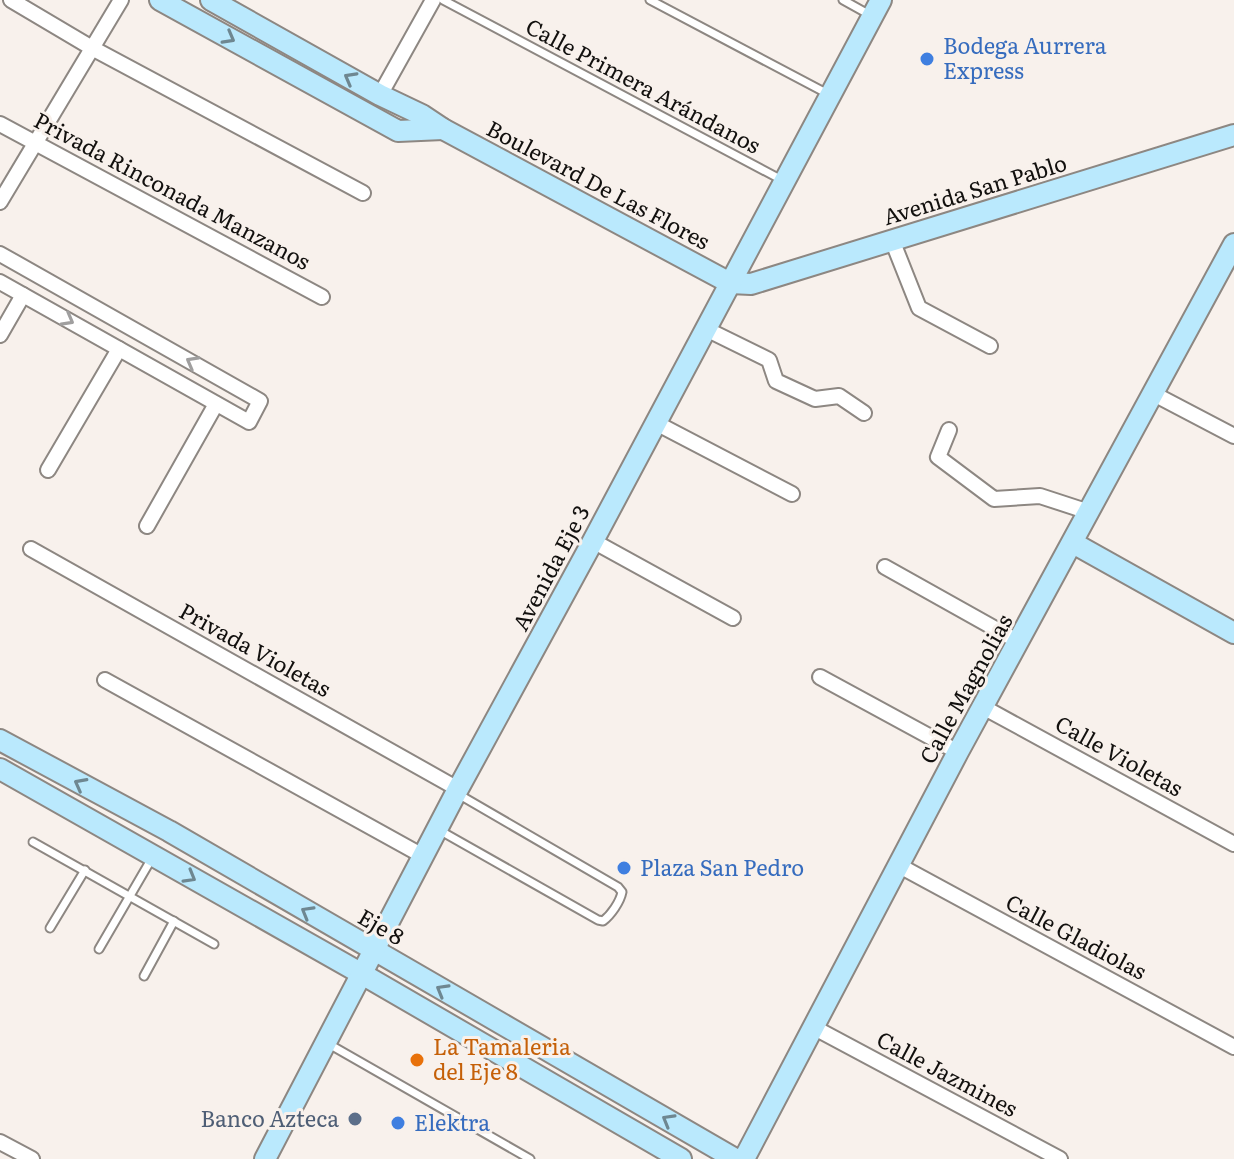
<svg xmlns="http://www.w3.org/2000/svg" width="1234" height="1159" font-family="Literata,serif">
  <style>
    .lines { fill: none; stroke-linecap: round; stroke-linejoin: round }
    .lane-casing { stroke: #8d8782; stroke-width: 11 }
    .street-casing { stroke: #8d8782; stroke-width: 18 }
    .secondary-casing { stroke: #8d8782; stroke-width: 24 }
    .lane { stroke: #fff; stroke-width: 7 }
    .street { stroke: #fff; stroke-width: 14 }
    .secondary { stroke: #bae9fd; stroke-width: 20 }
    .oneway { stroke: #6e8791 }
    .oneway2 { stroke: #a09f9f }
    .shop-dot { fill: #3f7fe0; stroke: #f8f1ec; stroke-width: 3 }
    .food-dot { fill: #e8710a; stroke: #f8f1ec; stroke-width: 3 }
    .service-dot { fill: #5c6f8a; stroke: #f8f1ec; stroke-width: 3 }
    .labels { text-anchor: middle; stroke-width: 6; stroke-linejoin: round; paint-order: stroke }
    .shop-label { font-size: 22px; fill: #366cbe; stroke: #f8f1ec; text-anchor: start }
    .street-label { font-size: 22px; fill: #12100e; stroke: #f8f1ec }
    .food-label { font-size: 22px; fill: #c56008; stroke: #f8f1ec; text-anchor: start }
    .service-label { font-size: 22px; fill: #4e5e75; stroke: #f8f1ec; text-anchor: end }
  </style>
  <rect width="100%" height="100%" fill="#f8f1ec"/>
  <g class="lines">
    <g class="lane-casing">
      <g id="lane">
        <polyline points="443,0 782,180"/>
        <polyline points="650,0 830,95"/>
        <polyline points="843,0 870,15"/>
        <path d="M439 830 598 920 603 921C611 915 620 902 622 892L618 887 458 794"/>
        <polyline points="33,842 214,944"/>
        <polyline points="50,928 85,870"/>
        <polyline points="99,949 152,858"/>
        <polyline points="144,976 174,921"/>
        <polyline points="327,1043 530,1159"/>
      </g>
    </g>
    <g class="street-casing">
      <g id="street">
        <polyline points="11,0 92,48 363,193"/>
        <polyline points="380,95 433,0"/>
        <polyline points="0,124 322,297"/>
        <polyline points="0,202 121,0"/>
        <polyline points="892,240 919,308 990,346"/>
        <polyline points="0,254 260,401 249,422 0,282"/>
        <polyline points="706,329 769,360 776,381 815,399 839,396 864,413"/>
        <polyline points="0,335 23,295"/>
        <polyline points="1152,393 1234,436"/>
        <polyline points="656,423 792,494"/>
        <polyline points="949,430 938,457 994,499 1040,496 1089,512"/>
        <polyline points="48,470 119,349"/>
        <polyline points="147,526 216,404"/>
        <polyline points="593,541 733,618"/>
        <polyline points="31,549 458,789"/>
        <polyline points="885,567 1019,642"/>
        <polyline points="820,677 958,752"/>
        <polyline points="105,680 423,856"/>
        <polyline points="983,707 1234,844"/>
        <polyline points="898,865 1234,1047"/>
        <polyline points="813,1027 1060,1159"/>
        <polyline points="0,1142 32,1159"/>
      </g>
    </g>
    <g class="secondary-casing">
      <g id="secondary">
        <polyline points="160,0 398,131 443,129"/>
        <polyline points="211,0 380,95 422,115 443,129 730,283 751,284 1234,135"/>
        <polyline points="1073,543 1234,633"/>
        <polyline points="0,740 169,831 735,1159"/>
        <polyline points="0,769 362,974 681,1159"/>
        <polyline points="265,1159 458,789 593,541 881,0"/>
        <polyline points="744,1159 958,752 1234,244"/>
      </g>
    </g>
    <use href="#lane" class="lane"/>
    <use href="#street" class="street"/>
    <use href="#secondary" class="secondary"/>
  </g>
  <defs><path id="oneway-chevron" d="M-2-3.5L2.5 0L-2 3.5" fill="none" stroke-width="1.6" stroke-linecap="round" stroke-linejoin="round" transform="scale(2)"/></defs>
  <g class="oneway">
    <use href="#oneway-chevron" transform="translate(229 38) rotate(29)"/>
    <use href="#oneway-chevron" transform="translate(350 78) rotate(-151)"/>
    <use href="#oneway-chevron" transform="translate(80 784) rotate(-152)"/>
    <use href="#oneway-chevron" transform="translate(190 877) rotate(30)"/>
    <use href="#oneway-chevron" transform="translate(307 912) rotate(-150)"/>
    <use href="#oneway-chevron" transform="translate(442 990) rotate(-150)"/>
    <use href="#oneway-chevron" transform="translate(668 1120) rotate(-150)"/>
  </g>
  <g class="oneway2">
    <use href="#oneway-chevron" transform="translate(68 320) rotate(29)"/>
    <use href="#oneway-chevron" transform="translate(192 362) rotate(-151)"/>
  </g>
  <g class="shop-dot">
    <circle cx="927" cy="59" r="8"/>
    <circle cx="624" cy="868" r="8"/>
    <circle cx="398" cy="1123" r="8"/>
  </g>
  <circle class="food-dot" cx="417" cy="1060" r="8"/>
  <circle class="service-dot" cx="355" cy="1119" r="8"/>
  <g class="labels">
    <g class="shop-label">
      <text x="943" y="54">Bodega Aurrera<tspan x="943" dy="25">Express</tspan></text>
      <text x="640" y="876">Plaza San Pedro</text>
      <text x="414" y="1131">Elektra</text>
    </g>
    <g class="street-label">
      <text transform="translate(643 86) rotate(28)" y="8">Calle Primera Arándanos</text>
      <text transform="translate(598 185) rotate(28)" y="8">Boulevard De Las Flores</text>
      <text transform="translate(975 190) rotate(-17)" y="8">Avenida San Pablo</text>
      <text transform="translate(172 191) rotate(28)" y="8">Privada Rinconada Manzanos</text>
      <text transform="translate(551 568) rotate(-62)" y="8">Avenida Eje 3</text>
      <text transform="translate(255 650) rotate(29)" y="8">Privada Violetas</text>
      <text transform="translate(966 689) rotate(-61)" y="8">Calle Magnolias</text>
      <text transform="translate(1119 756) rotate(29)" y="8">Calle Violetas</text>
      <text transform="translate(381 927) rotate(30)" y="8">Eje 8</text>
      <text transform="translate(1076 937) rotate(28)" y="8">Calle Gladiolas</text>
      <text transform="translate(947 1074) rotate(28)" y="8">Calle Jazmines</text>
    </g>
    <g class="food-label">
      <text x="433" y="1055">La Tamaleria<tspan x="433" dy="25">del Eje 8</tspan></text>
    </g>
    <g class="service-label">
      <text x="339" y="1127">Banco Azteca</text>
    </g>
  </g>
</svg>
